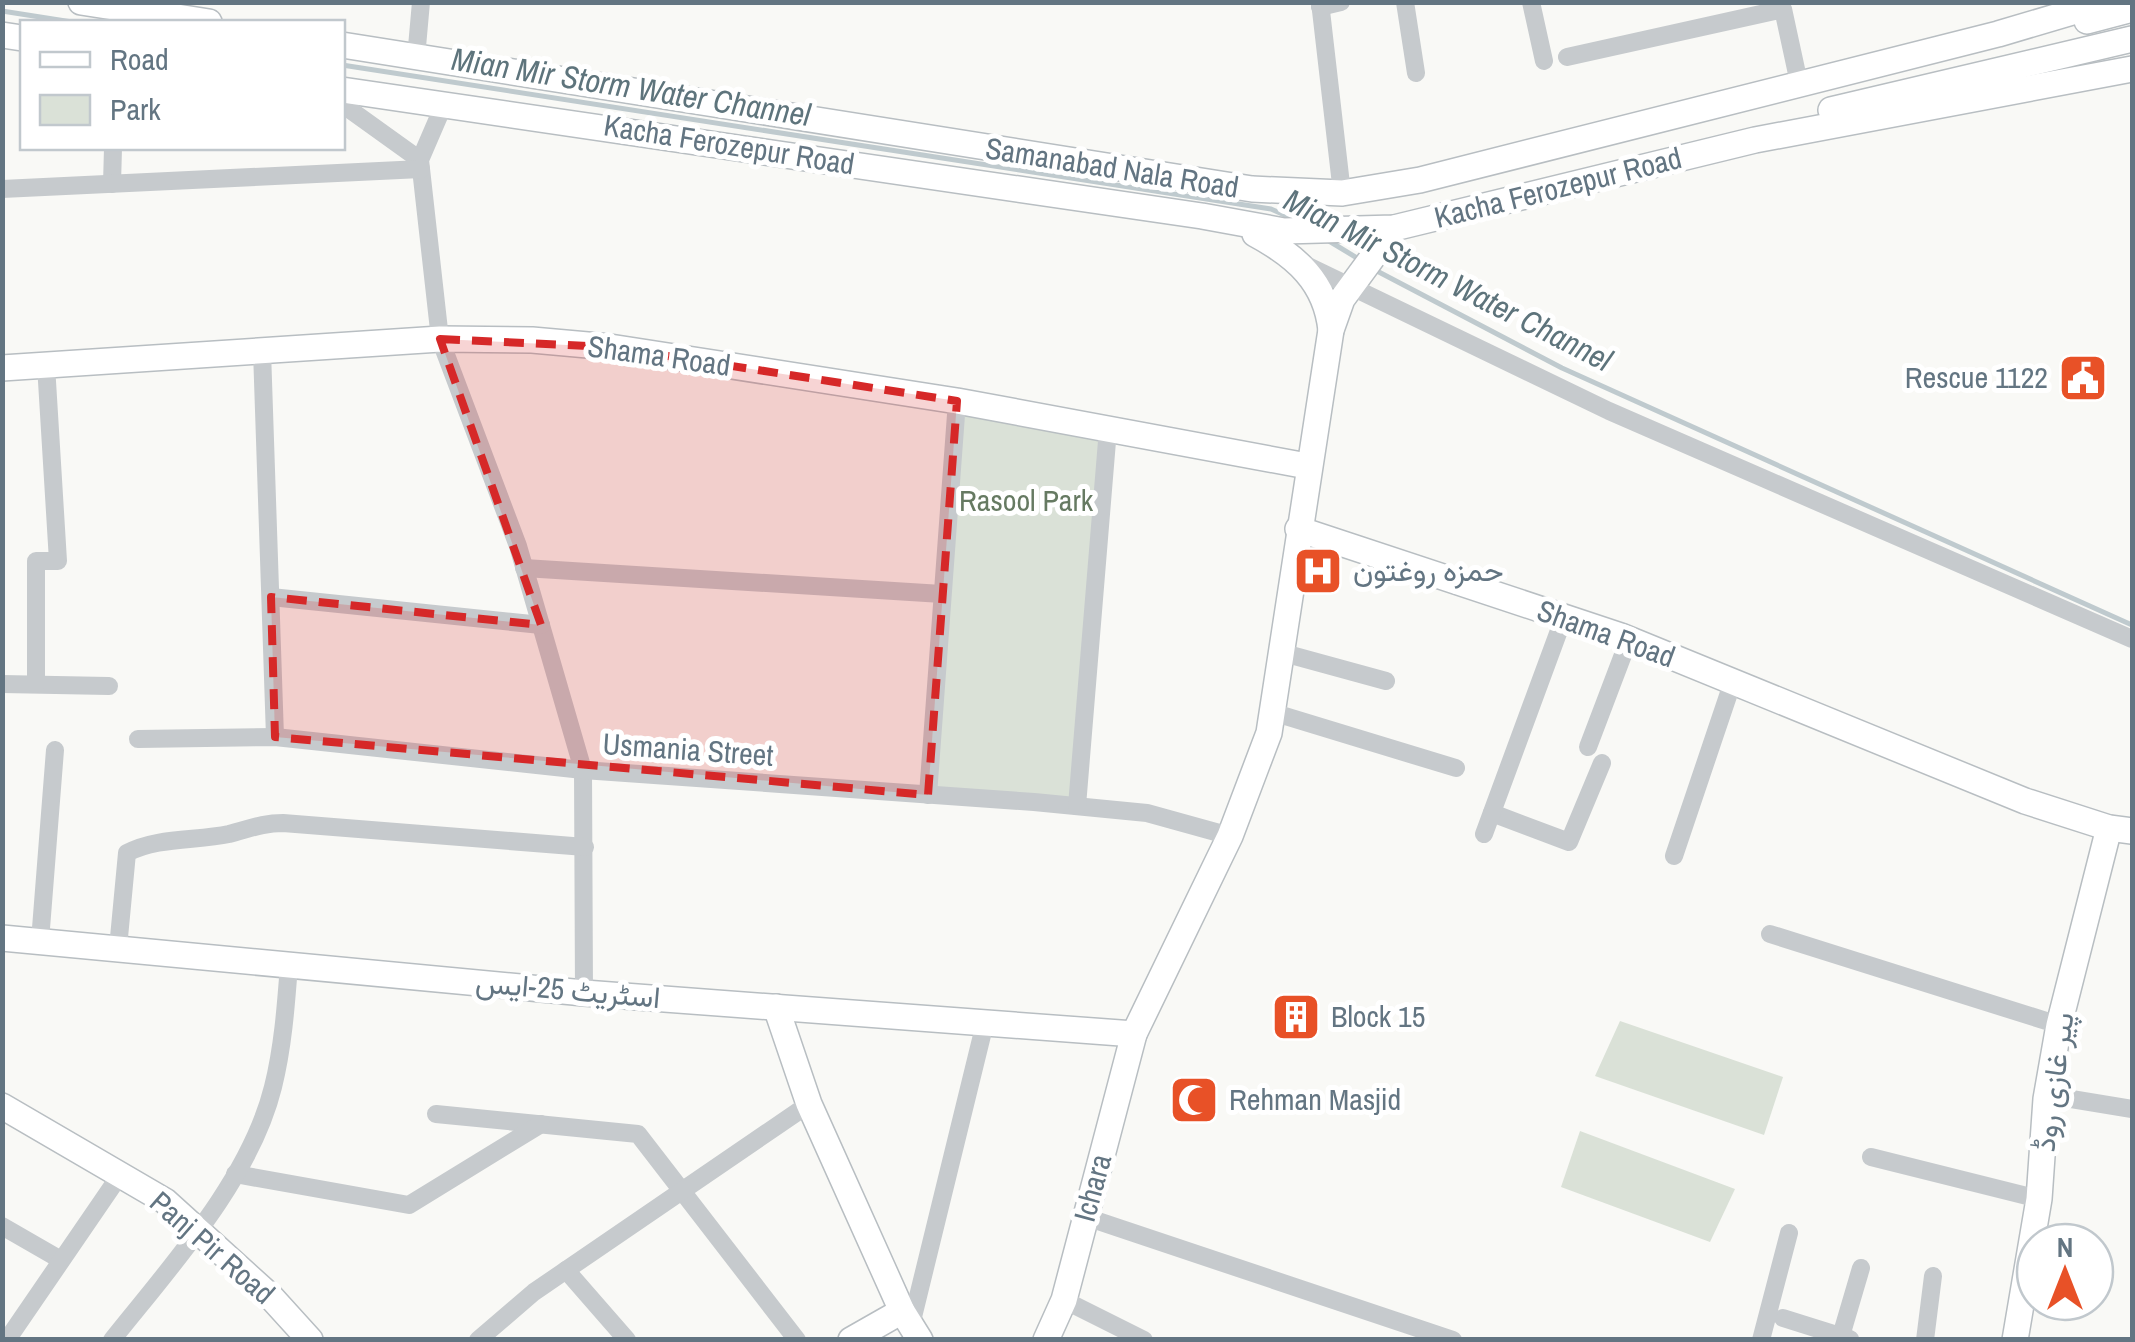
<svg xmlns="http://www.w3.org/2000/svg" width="2135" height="1342" font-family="'Archivo Narrow',Vazirmatn,sans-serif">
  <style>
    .green { fill: #dae1d7 }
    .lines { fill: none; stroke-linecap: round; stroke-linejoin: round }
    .stream { stroke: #bfcace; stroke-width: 5 }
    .secondary-casing { stroke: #b8bec2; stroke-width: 28 }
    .street { stroke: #c6cacd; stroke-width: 18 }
    .secondary { stroke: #fff; stroke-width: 25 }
    .marked { fill: #d62828; fill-opacity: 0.2; stroke: #d62828; stroke-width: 8; stroke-dasharray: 20 12; stroke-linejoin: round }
    .labels { text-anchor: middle; stroke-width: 10; stroke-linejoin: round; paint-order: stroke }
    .street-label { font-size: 30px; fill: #637582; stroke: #fff }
    .poi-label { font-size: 30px; fill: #637582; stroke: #fff; text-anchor: start }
    .park-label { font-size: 30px; fill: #667a62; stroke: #fff }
    .water-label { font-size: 32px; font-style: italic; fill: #5e747c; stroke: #fff }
  </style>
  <rect width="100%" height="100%" fill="#f9f9f6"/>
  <g class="green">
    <polygon points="957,401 1108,429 1077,806 928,795"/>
    <polygon points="1620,1021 1783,1077 1764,1135 1595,1076"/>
    <polygon points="1580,1131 1735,1189 1710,1242 1561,1187"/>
  </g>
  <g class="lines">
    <g class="stream">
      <polyline points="2,11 72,22"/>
      <polyline points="342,65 1271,209 1298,221"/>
      <polyline points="1329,241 1362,261"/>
      <polyline points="1375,270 1562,368 2132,625"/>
    </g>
    <g class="secondary-casing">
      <g id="secondary">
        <polyline points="81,2 209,22"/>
        <polyline points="2087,21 2132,9"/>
        <polyline points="2,35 22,38"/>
        <polyline points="342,45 1252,189 1342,193 1420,180 1998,34 2106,2"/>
        <polyline points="342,90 1202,216 1284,231 1394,228 1755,140 2132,69"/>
        <polyline points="1831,110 2132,39"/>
        <path d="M1255 234C1296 256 1326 282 1331 330"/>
        <polyline points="2,368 440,339 532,340 610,347 957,401 1307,466"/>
        <polyline points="1298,529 1621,636 2025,801 2109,828 2132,831"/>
        <polyline points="2,938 584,993 1134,1034"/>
        <polyline points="776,1007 809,1104 902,1311"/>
        <polyline points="2,1106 165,1201 271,1297 310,1340"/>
        <polyline points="851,1340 902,1311 920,1340"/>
        <polyline points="1046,1340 1064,1300 1134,1034 1230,836 1269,733 1331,330 1342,299 1394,228"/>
        <polyline points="2015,1340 2039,1199 2046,1099 2059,1025 2109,828"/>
      </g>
    </g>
    <g class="street">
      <polyline points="1320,2 1342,193"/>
      <polyline points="1405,2 1416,73"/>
      <polyline points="1531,2 1544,61"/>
      <polyline points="1320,7 1341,2"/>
      <polyline points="1567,57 1783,9 1799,83"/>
      <polyline points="416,58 421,2"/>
      <polyline points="445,102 420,160 440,339 518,546 583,770 584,993"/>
      <polyline points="342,104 420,160"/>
      <polyline points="112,184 113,148"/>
      <polyline points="2,189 421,169"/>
      <polyline points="1304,264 1609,411 2132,639"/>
      <polyline points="262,351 275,737"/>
      <polyline points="524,568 942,594"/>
      <polyline points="271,597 541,625"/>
      <polyline points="1280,652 1386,681"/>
      <polyline points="2,684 109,686"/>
      <polyline points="36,684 36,561 58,561 46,365"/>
      <polyline points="1272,712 1456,768"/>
      <polyline points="138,739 275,737 583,770 1034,802 1147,813 1230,836"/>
      <polyline points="1588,747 1629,639"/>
      <polyline points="928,795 957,401"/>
      <polyline points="1077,806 1108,429"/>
      <polyline points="1492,813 1569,842 1602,763"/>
      <polyline points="1484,834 1564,617"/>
      <polyline points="1674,856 1733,681"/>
      <polyline points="1770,934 2059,1025"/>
      <polyline points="40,941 55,750"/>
      <path d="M118 948 127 853C157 837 196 841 229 834 249 829 262 823 283 823L585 847"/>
      <polyline points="2047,1095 2132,1109"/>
      <polyline points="436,1114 638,1134 797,1340"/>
      <polyline points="1871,1157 2039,1199"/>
      <polyline points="235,1174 409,1205 541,1124"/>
      <polyline points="1086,1217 1453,1340"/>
      <polyline points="2,1226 61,1260"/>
      <polyline points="566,1270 627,1340"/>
      <polyline points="1064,1300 1144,1340"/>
      <polyline points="1783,1318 1850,1339"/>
      <polyline points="911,1325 985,1023"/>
      <polyline points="1841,1336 1861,1268"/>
      <polyline points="7,1340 120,1175"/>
      <path d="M112 1340C170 1267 250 1180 273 1087 283 1047 286 1005 289 965"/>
      <polyline points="478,1340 534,1292 809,1104"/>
      <polyline points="1761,1340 1789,1233"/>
      <polyline points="1925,1340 1933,1276"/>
    </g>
    <use href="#secondary" class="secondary"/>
  </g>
  <path class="marked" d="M440 339 610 347 957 401 928 795 275 737 271 597 541 625Z"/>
  <defs>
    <g id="civic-square" transform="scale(2.5)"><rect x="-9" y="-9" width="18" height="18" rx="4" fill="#e85127" stroke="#fff"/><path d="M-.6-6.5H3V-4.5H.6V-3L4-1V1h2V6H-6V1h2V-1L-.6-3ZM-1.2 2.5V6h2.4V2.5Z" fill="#fff"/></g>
    <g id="hospital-square" transform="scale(2.5)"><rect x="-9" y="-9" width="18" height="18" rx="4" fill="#e85127" stroke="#fff"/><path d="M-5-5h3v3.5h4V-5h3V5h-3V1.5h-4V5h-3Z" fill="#fff"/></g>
    <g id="building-square" transform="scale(2.5)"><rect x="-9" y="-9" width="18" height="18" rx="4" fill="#e85127" stroke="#fff"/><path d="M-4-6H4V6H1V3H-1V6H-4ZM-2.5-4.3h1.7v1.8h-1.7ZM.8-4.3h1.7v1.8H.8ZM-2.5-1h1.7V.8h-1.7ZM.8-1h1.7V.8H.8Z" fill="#fff"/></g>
    <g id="mosque-square" transform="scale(2.5)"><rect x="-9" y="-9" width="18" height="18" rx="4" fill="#e85127" stroke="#fff"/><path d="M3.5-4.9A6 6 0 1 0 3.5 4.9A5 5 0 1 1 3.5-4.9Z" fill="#fff"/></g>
  </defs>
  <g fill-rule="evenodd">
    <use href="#civic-square" x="2083" y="378"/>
    <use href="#hospital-square" x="1318" y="571"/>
    <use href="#building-square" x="1296" y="1017"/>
    <use href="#mosque-square" x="1194" y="1100"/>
  </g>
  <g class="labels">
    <g class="street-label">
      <text transform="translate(729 145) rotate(9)" y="10">Kacha Ferozepur Road</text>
      <text transform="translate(1112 168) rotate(9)" y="10">Samanabad Nala Road</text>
      <text transform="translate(1558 188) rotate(-14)" y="10">Kacha Ferozepur Road</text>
      <text transform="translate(659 356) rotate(8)" y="10">Shama Road</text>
      <text transform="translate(1606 634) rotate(20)" y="10">Shama Road</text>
      <text transform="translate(688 750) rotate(4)" y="10">Usmania Street</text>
      <text transform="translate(568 990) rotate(5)" y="10">اسٹریٹ 25-ایس</text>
      <text transform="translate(2054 1082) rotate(-82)" y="10">پیر غازی روڈ</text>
      <text transform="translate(1093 1188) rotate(-75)" y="10">Ichara</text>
      <text transform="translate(212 1248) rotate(41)" y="10">Panj Pir Road</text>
    </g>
    <g class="poi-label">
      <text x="2048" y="388" text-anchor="end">Rescue 1122</text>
      <text x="1353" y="581">حمزه روغتون</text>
      <text x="1331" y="1027">Block 15</text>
      <text x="1229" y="1110">Rehman Masjid</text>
    </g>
    <g class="park-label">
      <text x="1026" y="511">Rasool Park</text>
    </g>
    <g class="water-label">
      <text transform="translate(631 87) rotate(9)" y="11">Mian Mir Storm Water Channel</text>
      <text transform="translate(1448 280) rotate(27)" y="11">Mian Mir Storm Water Channel</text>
    </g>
  </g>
  <rect width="2135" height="1342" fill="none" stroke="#637582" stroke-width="10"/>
  <rect x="20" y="20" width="325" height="130" fill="#ffffff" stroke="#c1c8cd" stroke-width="2.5"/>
  <rect x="40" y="52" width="50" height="15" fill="#ffffff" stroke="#c1c8cd" stroke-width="2.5"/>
  <text x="110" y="70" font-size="30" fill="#637582">Road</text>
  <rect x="40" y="95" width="50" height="30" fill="#dae1d7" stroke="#c1c8cd" stroke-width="2.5"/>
  <text x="110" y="120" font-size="30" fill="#637582">Park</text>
  <g transform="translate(2065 1272)"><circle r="48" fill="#ffffff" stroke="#c1c8cd" stroke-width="2.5"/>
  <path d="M0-8L18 38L0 25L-18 38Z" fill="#e85127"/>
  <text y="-15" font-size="28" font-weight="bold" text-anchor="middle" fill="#637582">N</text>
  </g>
</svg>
